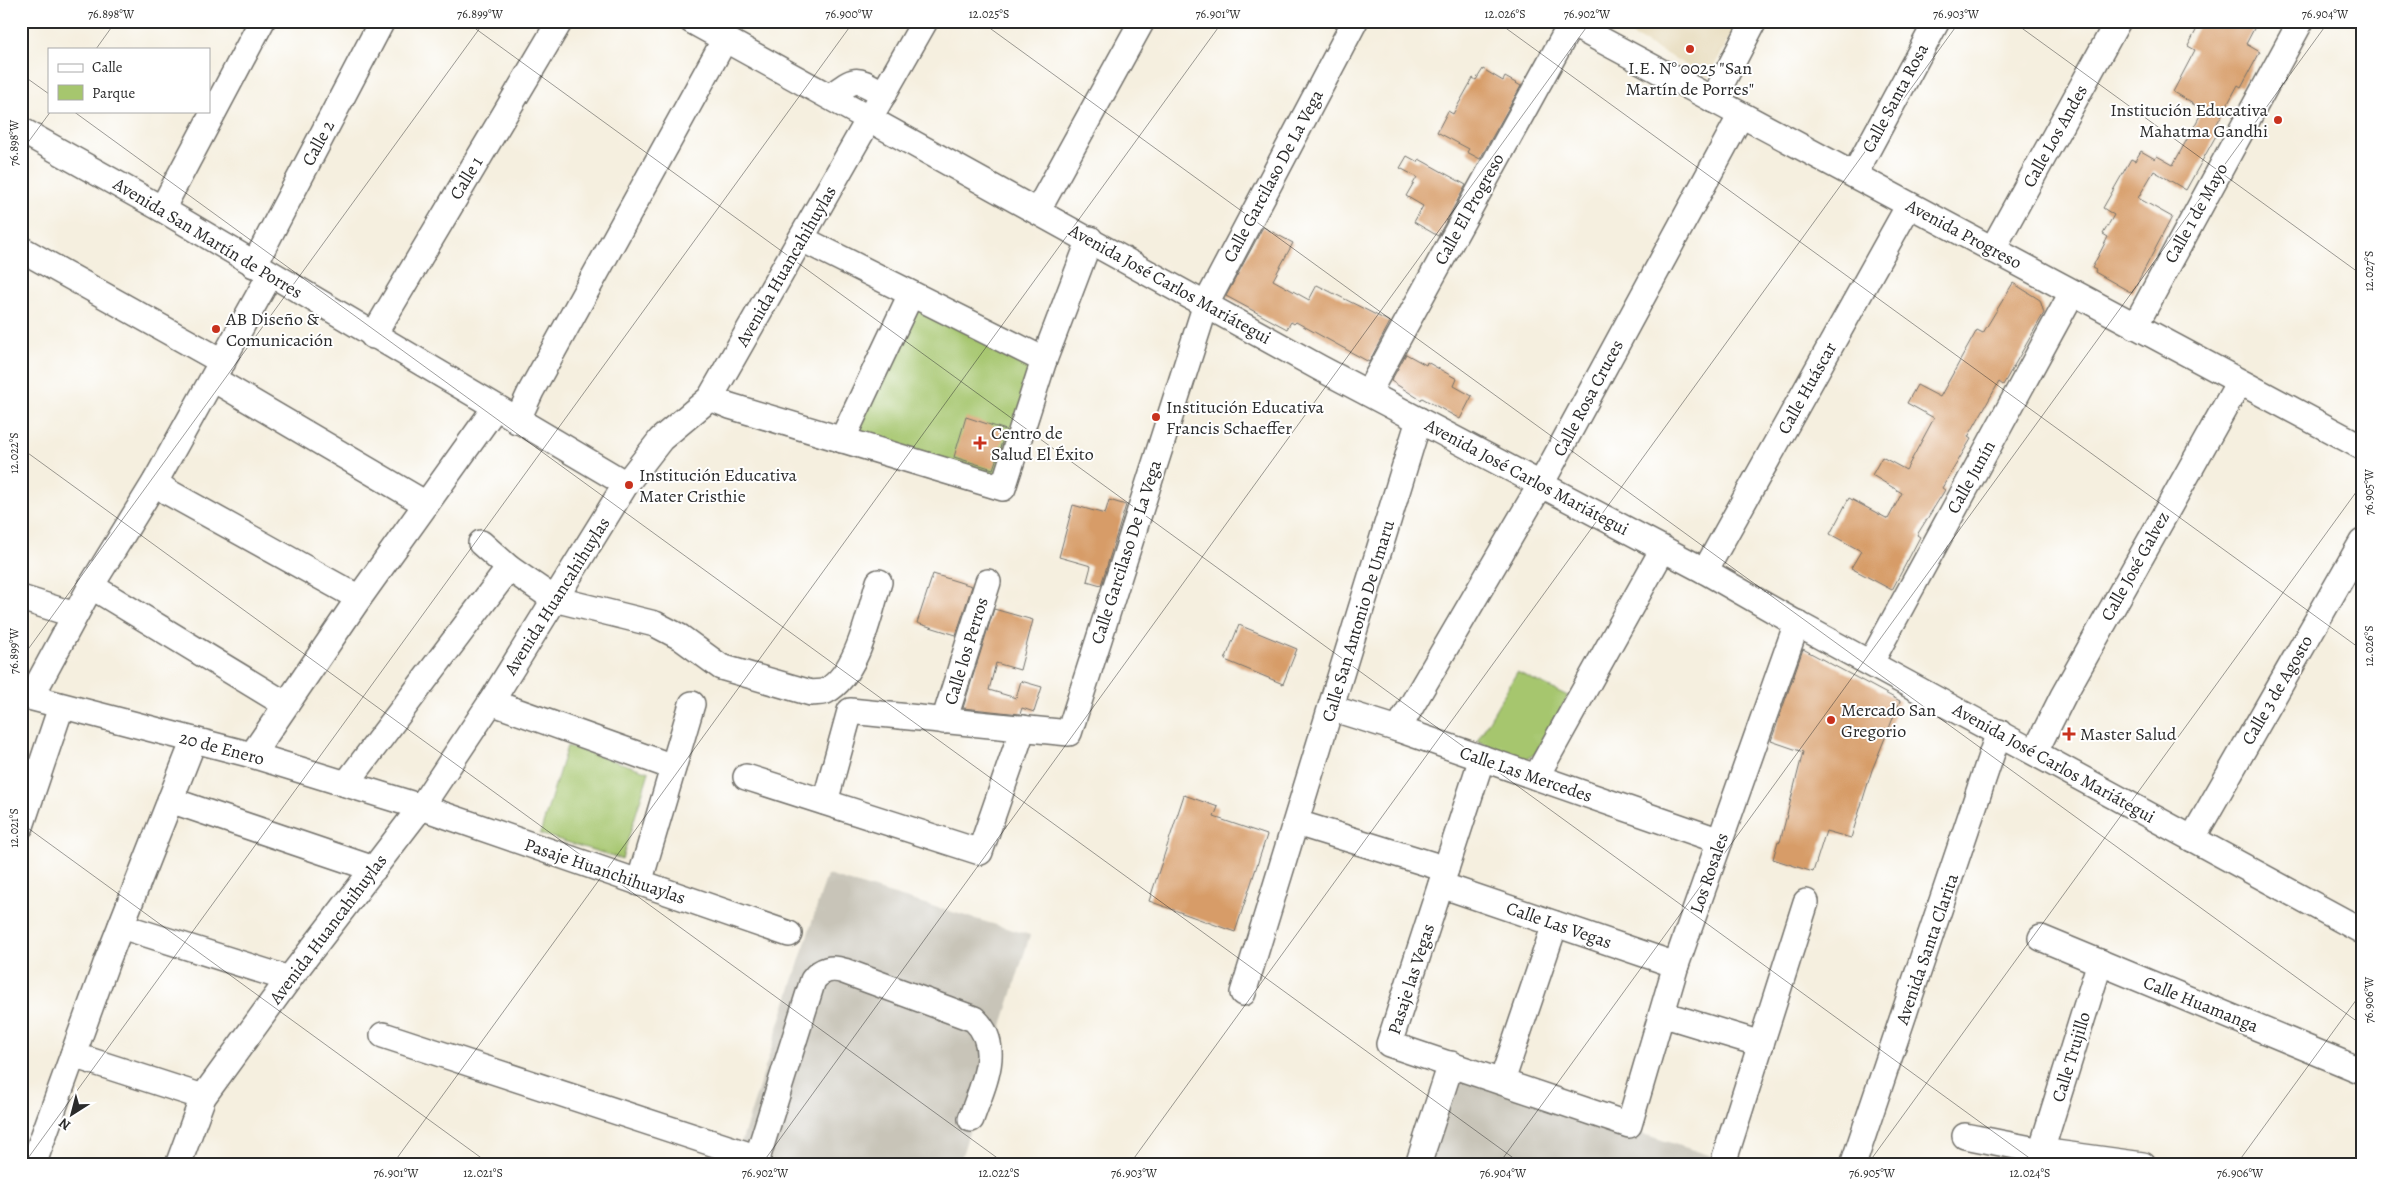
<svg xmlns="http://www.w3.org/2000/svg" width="2383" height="1186" font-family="Alegreya,serif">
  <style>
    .built { fill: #e6daba }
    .industrial { fill: #c8c4b8 }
    .green { fill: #a6c66e; stroke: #68784c }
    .building { fill: #d79c67 }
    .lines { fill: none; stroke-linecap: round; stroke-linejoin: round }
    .minor-casing { stroke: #72706a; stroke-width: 28 }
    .minor { stroke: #fff; stroke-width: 25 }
    .ticks { fill: none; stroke: #2b2b2b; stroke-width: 1; stroke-opacity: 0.45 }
    .poi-dot { fill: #c8321e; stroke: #fff; stroke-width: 2 }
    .labels { text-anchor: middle; stroke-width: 4; stroke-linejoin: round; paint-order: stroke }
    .poi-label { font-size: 18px; fill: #2b2b2b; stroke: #fff; text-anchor: start }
    .street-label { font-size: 18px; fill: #2b2b2b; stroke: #fff }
    .neatline { fill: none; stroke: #2b2b2b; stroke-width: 2 }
    .ticks-label { font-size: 12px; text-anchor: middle; fill: #2b2b2b }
  </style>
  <rect width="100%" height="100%" fill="#fff"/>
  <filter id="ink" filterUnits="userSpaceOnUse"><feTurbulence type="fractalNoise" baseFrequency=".02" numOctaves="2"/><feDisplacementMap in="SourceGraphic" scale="10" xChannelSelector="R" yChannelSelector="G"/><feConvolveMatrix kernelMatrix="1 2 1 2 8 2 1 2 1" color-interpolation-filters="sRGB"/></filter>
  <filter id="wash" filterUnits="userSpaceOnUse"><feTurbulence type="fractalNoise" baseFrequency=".0096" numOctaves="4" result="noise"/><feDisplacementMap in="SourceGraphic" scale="20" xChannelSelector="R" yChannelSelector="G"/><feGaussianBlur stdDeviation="1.12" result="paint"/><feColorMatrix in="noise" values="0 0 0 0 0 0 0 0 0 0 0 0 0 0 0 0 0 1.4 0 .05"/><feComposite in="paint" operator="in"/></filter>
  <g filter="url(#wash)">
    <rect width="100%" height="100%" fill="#f5efdf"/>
    <polygon class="built" points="1606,21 1739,21 1708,77"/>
    <g class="industrial">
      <polygon points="827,875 1030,935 959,1165 734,1165"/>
      <polygon points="1456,1074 1740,1165 1426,1165"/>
    </g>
    <g class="green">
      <polygon points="915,302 1035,361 997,477 855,435"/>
      <polygon points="1517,672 1568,696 1535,754 1526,759 1477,741"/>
      <polygon points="567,746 649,772 622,859 540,834"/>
    </g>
    <g id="blocks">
      <g class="building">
        <polygon points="2201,21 2258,21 2246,44 2260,52 2241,87 2238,85 2214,129 2218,132 2186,190 2154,171 2138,198 2172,217 2132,293 2095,272 2096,270 2092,268 2108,237 2103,234 2114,215 2103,208 2131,159 2135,161 2141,151 2155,159 2157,156 2173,165 2203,110 2173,92 2195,50 2188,46"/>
        <polygon points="1483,69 1503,81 1505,77 1521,86 1480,159 1467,152 1469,149 1437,132 1448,111 1453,114 1473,78 1476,80"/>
        <polygon points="1407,156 1418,162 1419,159 1466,185 1438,236 1414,222 1423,206 1406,196 1417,177 1400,168"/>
        <polygon points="1263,227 1293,243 1273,280 1309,300 1317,285 1390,322 1369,362 1296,322 1294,324 1291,322 1287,329 1226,296"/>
        <polygon points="2013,283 2040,300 2044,313 2003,385 1999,382 1968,437 1971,439 1942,488 1945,490 1917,535 1920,537 1892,590 1851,568 1861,551 1830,534 1849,498 1888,519 1902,493 1872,475 1882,457 1906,470 1934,418 1907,403 1917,385 1940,397 1977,330 1983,333"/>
        <polygon points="1406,354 1426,365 1427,362 1457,379 1454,386 1472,396 1460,419 1422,398 1421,400 1391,381"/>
        <polygon points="966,417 1006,430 993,469 954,457"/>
        <polygon points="1109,500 1126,505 1101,585 1087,581 1091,566 1059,557 1073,505 1105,514"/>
        <polygon points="933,574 972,586 956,635 917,623"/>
        <polygon points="994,609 1033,620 1020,670 996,663 989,690 1016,698 1021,681 1042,687 1034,712 1022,708 1020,714 963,708"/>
        <polygon points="1239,625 1297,649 1283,684 1225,660"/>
        <polygon points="1803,649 1900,701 1872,770 1851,838 1826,831 1813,872 1773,859 1778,841 1780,842 1803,752 1771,741"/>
        <polygon points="1184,795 1218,807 1214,817 1267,835 1235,932 1149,901"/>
      </g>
    </g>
  </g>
  <g filter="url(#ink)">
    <use href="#blocks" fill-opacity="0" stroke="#72706a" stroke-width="1"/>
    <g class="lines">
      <g class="minor-casing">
        <g id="minor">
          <polyline points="692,21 1320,368 1705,571 1794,622 2362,931"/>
          <polyline points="1566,21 2362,447"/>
          <path d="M831 96C858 76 855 78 884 94"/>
          <polyline points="1713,100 1754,21"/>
          <polyline points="21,130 162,209 626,484"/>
          <polyline points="1854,175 1937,21"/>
          <polyline points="162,209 262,21"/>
          <polyline points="1038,210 1142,21"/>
          <polyline points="802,239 1044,360"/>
          <polyline points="21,249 223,362"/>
          <polyline points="1992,250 2118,21"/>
          <polyline points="254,265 382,21"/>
          <polyline points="2135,326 2301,21"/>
          <polyline points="373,336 560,21"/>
          <polyline points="213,379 426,504"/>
          <polyline points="1368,393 1571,24"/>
          <polyline points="710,398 730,406 1003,488 1044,360 1090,239"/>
          <polyline points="517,421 531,391 725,39"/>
          <polyline points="842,440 911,294"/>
          <polyline points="155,482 168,492 359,598"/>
          <path d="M481 543 509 568 554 599 655 624 680 637 721 667 811 693C816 692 822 693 826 691 858 674 869 614 879 582"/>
          <polyline points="1705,571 1909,205"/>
          <polyline points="91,586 285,704"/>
          <polyline points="21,598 75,615"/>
          <polyline points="1871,662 2072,293"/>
          <polyline points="21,695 252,755 421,807 789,934"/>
          <polyline points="31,697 91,586 155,482 270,275"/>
          <polyline points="491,702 673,767"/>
          <polyline points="1331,708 1398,729 1720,841"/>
          <polyline points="944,721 988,582"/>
          <polyline points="1398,729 1541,484 1741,115"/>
          <polyline points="2035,752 2063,696 2239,382"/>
          <polyline points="252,755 359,598 495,408"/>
          <polyline points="1482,758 1389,1044 1629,1125 1676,965 1797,623"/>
          <polyline points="746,777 980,852 1023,728"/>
          <polyline points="1536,777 1663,549"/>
          <polyline points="346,784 509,568"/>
          <polyline points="170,800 374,869"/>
          <polyline points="825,802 850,711 1069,733 1206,304 1355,21"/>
          <polyline points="1297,823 1446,869"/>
          <polyline points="21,826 61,707"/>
          <polyline points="2192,839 2362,542"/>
          <polyline points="639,883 692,704"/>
          <polyline points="1441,885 1676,965"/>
          <polyline points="121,926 289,979"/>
          <polyline points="2041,938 2362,1071"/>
          <polyline points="1243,993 1419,420"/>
          <polyline points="1662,1014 1761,1044"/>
          <polyline points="383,1035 758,1158"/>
          <polyline points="73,1055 203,1097"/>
          <polyline points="1502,1081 1555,924"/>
          <polyline points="1965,1136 2041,1151 2143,1165"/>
          <polyline points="2041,1151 2100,962"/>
          <polyline points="1725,1157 1806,902"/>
          <polyline points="33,1165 107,961 194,740"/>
          <polyline points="178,1165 203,1097 289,979 421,807 491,702 626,484 661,439 710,398 925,21"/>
          <path d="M755 1165 813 980C821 969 832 967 844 971L974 1019C1004 1047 982 1086 971 1119"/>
          <polyline points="1418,1165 1451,1064"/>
          <polyline points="1853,1165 1999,732"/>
        </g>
      </g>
      <use href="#minor" class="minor"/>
    </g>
  </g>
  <path class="ticks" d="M465 21 2039 1165M980 21 2362 1025M1496 21 2362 650M2012 21 2362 275M96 49 116 21M21 74 49 94M73 111 1523 1165M21 152 51 111M21 448 1007 1165M21 659 485 21M21 823 491 1165M23 1165 854 21M392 1165 1223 21M761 1165 1591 21M1129 1165 1960 21M1498 1165 2329 21M1867 1165 2362 484M2236 1165 2362 992"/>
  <g class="poi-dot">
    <circle cx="1690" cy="49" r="5"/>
    <circle cx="2278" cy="120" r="5"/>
    <circle cx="216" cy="329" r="5"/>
    <circle cx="1156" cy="417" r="5"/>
    <path d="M977.5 435.5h5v5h5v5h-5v5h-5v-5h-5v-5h5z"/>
    <circle cx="629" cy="485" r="5"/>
    <circle cx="1831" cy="720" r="5"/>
    <path d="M2066.5 726.5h5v5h5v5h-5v5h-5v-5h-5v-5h5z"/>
  </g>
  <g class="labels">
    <g class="poi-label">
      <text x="1690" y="74" text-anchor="middle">I.E. N° 0025 "San<tspan x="1690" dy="21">Martín de Porres"</tspan></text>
      <text x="2268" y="116" text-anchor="end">Institución Educativa<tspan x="2268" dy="21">Mahatma Gandhi</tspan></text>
      <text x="226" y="325">AB Diseño &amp;<tspan x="226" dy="21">Comunicación</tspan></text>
      <text x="1166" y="413">Institución Educativa<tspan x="1166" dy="21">Francis Schaeffer</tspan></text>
      <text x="991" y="439">Centro de<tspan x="991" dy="21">Salud El Éxito</tspan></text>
      <text x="639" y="481">Institución Educativa<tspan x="639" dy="21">Mater Cristhie</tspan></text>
      <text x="1841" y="716">Mercado San<tspan x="1841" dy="21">Gregorio</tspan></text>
      <text x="2080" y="740">Master Salud</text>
    </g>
    <g class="street-label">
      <text transform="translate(1895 98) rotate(-62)" y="6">Calle Santa Rosa</text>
      <text transform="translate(2055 136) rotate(-61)" y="6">Calle Los Andes</text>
      <text transform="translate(318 143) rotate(-62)" y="6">Calle 2</text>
      <text transform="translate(1273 176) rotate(-62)" y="6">Calle Garcilaso De La Vega</text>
      <text transform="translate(466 178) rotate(-59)" y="6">Calle 1</text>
      <text transform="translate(1469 209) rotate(-61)" y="6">Calle El Progreso</text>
      <text transform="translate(2196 213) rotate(-61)" y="6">Calle 1 de Mayo</text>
      <text transform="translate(1964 234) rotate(28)" y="6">Avenida Progreso</text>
      <text transform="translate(208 238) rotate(31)" y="6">Avenida San Martín de Porres</text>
      <text transform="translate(786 266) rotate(-60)" y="6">Avenida Huancahihuylas</text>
      <text transform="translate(1170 284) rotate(29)" y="6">Avenida José Carlos Mariátegui</text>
      <text transform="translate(1807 388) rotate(-61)" y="6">Calle Huáscar</text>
      <text transform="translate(1588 398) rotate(-62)" y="6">Calle Rosa Cruces</text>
      <text transform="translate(1527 477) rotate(28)" y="6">Avenida José Carlos Mariátegui</text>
      <text transform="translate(1971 477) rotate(-61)" y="6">Calle Junín</text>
      <text transform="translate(1126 552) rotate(-72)" y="6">Calle Garcilaso De La Vega</text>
      <text transform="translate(2135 566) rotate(-61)" y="6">Calle José Galvez</text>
      <text transform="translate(557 596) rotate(-58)" y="6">Avenida Huancahihuylas</text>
      <text transform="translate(1358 621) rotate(-73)" y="6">Calle San Antonio De Umaru</text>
      <text transform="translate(966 651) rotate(-73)" y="6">Calle los Perros</text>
      <text transform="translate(2277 690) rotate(-60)" y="6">Calle 3 de Agosto</text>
      <text transform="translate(222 748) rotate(15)" y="6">20 de Enero</text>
      <text transform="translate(2054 763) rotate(29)" y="6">Avenida José Carlos Mariátegui</text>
      <text transform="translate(1526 774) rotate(19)" y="6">Calle Las Mercedes</text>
      <text transform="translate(605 871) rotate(19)" y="6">Pasaje Huanchihuaylas</text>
      <text transform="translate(1709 873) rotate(-71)" y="6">Los Rosales</text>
      <text transform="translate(1559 925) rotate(19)" y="6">Calle Las Vegas</text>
      <text transform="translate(328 929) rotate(-53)" y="6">Avenida Huancahihuylas</text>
      <text transform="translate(1927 949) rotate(-71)" y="6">Avenida Santa Clarita</text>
      <text transform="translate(1411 979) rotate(-72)" y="6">Pasaje las Vegas</text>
      <text transform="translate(2201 1004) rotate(22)" y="6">Calle Huamanga</text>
      <text transform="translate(2071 1057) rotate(-73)" y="6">Calle Trujillo</text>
    </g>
  </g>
  <rect width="2383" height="1186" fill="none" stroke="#fff" stroke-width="55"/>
  <rect x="48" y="48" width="162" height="65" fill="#ffffff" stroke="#aaaaaa"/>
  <rect x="58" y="64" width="25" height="8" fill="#ffffff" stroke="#aaaaaa"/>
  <text x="92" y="72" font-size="15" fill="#2b2b2b">Calle</text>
  <rect x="58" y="85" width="25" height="15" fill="#a6c66e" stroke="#aaaaaa"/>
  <text x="92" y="98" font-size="15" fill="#2b2b2b">Parque</text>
  <g transform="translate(72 1114) rotate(216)" stroke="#ffffff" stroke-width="4" paint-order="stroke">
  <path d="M0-4L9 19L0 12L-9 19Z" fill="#2b2b2b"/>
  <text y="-8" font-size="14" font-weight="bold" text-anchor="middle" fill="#2b2b2b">N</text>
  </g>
  <rect x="28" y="28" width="2328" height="1130" class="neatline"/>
  <g class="ticks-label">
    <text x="111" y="18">76.898°W</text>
    <text x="480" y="18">76.899°W</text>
    <text x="849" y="18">76.900°W</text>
    <text x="989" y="18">12.025°S</text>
    <text x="1218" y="18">76.901°W</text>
    <text x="1505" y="18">12.026°S</text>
    <text x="1587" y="18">76.902°W</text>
    <text x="1956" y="18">76.903°W</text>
    <text x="2325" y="18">76.904°W</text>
    <text transform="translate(14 143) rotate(-90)" y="4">76.898°W</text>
    <text transform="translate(2369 271) rotate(-90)" y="4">12.027°S</text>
    <text transform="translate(14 453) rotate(-90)" y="4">12.022°S</text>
    <text transform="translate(2369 492) rotate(-90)" y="4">76.905°W</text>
    <text transform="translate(2369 646) rotate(-90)" y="4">12.026°S</text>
    <text transform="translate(14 651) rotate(-90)" y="4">76.899°W</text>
    <text transform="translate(14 828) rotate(-90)" y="4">12.021°S</text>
    <text transform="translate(2369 1000) rotate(-90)" y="4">76.906°W</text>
    <text x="396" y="1177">76.901°W</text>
    <text x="483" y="1177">12.021°S</text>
    <text x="765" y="1177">76.902°W</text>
    <text x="999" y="1177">12.022°S</text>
    <text x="1134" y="1177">76.903°W</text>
    <text x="1503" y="1177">76.904°W</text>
    <text x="1872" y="1177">76.905°W</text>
    <text x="2030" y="1177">12.024°S</text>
    <text x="2240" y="1177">76.906°W</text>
  </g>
</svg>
